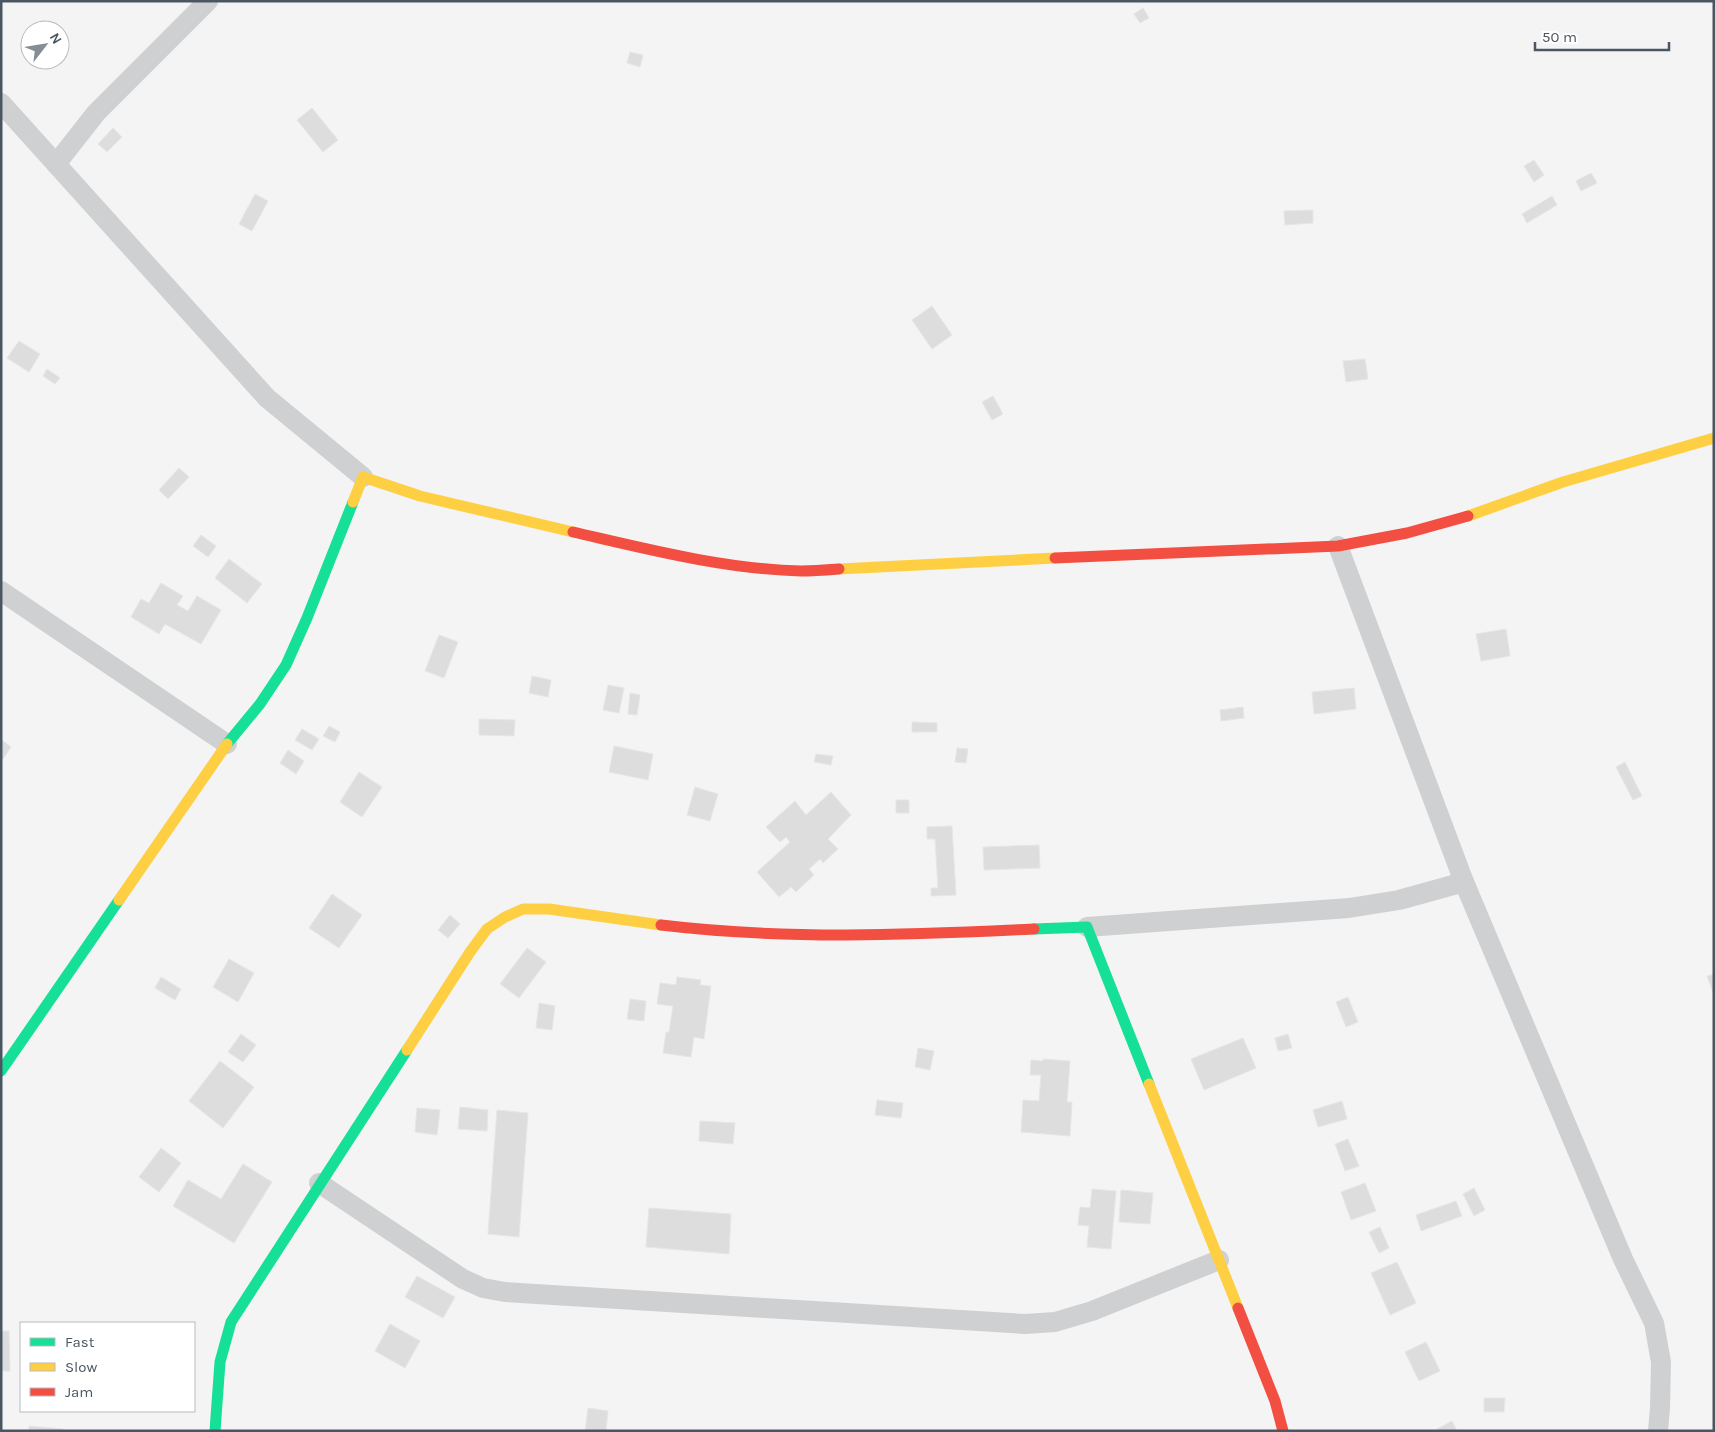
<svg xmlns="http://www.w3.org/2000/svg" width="1715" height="1432" font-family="Karla,sans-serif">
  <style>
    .building { fill: #ddddde; stroke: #e5e6e7 }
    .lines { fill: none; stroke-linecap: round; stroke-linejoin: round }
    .street { stroke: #ced0d2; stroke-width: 20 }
    .fast { stroke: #16e098; stroke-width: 11 }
    .slow { stroke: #ffcf43; stroke-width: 11 }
    .jam { stroke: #f24e42; stroke-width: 11 }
  </style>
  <rect width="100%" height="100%" fill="#f4f4f4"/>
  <g class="building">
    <polygon points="1143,8 1149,18 1140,23 1134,14"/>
    <polygon points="630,52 643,55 640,67 627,63"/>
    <polygon points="312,108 338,140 323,152 297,120"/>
    <polygon points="113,128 122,137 107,152 98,144"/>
    <polygon points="1534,160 1544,175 1534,182 1524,166"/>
    <polygon points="1591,173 1597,183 1581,191 1576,181"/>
    <polygon points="255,194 268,201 252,231 239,224"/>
    <polygon points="1552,196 1557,205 1527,223 1522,214"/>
    <polygon points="1313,210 1313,223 1285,225 1284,211"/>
    <polygon points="932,306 952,335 932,349 912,320"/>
    <polygon points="19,341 40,354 29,372 7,358"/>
    <polygon points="1365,359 1368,379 1346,382 1343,361"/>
    <polygon points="47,369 60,378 55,384 43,376"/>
    <polygon points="993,396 1003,414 992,420 982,402"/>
    <polygon points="179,468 189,477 168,499 159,490"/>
    <polygon points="201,535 216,546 208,557 193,546"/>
    <polygon points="229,559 262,584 247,603 215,578"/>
    <polygon points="161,583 183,596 177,605 188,611 197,596 221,610 201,644 165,624 159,634 131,617 141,599 149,603"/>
    <polygon points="1506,629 1510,656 1481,661 1476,634"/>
    <polygon points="439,635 458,642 444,678 425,671"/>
    <polygon points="532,676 551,680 548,697 529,693"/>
    <polygon points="608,685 624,688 619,713 603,710"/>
    <polygon points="1354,688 1356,709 1314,714 1312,692"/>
    <polygon points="630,693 640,695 637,715 628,714"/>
    <polygon points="1243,707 1244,718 1221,721 1220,710"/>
    <polygon points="479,719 515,720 514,736 479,735"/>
    <polygon points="912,722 937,723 937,732 912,732"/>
    <polygon points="329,726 340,732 335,742 323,736"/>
    <polygon points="302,729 319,739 312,750 295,740"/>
    <polygon points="2,740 11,747 1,762 1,741"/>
    <polygon points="614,746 653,754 648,780 609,772"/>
    <polygon points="957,748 968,749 966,763 955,762"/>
    <polygon points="288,750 304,761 296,774 280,763"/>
    <polygon points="816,754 833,756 831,765 814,762"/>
    <polygon points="1625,762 1642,796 1633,800 1616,767"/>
    <polygon points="359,772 382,787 362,817 340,802"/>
    <polygon points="695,787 718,794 710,821 687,815"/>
    <polygon points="831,792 851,815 828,839 838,849 823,863 820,859 809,869 814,875 796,892 791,887 779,897 757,872 790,842 786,837 780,842 766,827 795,801 806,815"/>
    <rect x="896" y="800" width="13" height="13"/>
    <polygon points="952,826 956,895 931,896 931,888 938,888 935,839 927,839 927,827"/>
    <polygon points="1039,845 1040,868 984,870 983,847"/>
    <polygon points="332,894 362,915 339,948 309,928"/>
    <polygon points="450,915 460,924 448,938 438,930"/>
    <polygon points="527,948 546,962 519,998 500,984"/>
    <polygon points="229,959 254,973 238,1002 213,987"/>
    <polygon points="1714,974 1714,995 1707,976"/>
    <polygon points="161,977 181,989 175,1000 155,988"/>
    <polygon points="677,977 701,980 700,985 711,986 704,1039 694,1037 691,1057 663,1053 666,1032 669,1032 673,1006 657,1004 660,983 676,985"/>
    <polygon points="1348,997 1358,1022 1346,1027 1336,1002"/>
    <polygon points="630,999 646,1001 644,1021 627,1019"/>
    <polygon points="539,1003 555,1006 552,1030 536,1028"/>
    <polygon points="241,1034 256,1045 243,1062 228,1052"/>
    <polygon points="1288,1034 1292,1048 1278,1051 1275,1038"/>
    <polygon points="1243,1038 1256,1068 1204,1090 1191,1059"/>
    <polygon points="918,1048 934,1051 930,1070 915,1067"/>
    <polygon points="1043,1059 1070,1061 1067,1102 1072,1102 1070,1136 1021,1132 1023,1100 1039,1101 1041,1075 1030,1075 1031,1060 1043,1061"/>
    <polygon points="220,1061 254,1087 223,1128 189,1101"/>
    <polygon points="877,1100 903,1103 901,1118 875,1115"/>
    <polygon points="1342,1101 1347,1119 1318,1127 1313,1110"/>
    <polygon points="460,1107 488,1110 487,1131 458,1129"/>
    <polygon points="417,1108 440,1110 437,1135 415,1132"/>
    <polygon points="497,1110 528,1113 519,1237 488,1234"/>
    <polygon points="700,1121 735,1123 733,1144 699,1141"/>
    <polygon points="1348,1139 1359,1166 1345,1171 1335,1144"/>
    <polygon points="161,1148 181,1163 159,1192 139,1177"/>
    <polygon points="243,1164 272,1182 234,1243 173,1206 188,1180 221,1199"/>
    <polygon points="1365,1183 1376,1211 1351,1220 1341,1192"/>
    <polygon points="1474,1188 1485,1210 1474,1216 1463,1194"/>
    <polygon points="1092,1189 1116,1191 1111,1249 1087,1247 1089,1226 1078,1225 1080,1207 1090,1208"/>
    <polygon points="1121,1190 1153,1193 1150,1224 1119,1222"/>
    <polygon points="1456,1201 1462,1216 1421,1231 1416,1215"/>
    <polygon points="649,1208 731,1214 729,1254 646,1247"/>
    <polygon points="1380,1227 1389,1248 1379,1253 1369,1232"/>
    <polygon points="1397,1262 1416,1303 1390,1315 1371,1273"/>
    <polygon points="417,1276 455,1297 443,1318 405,1297"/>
    <polygon points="390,1324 420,1341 405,1368 375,1351"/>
    <polygon points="1,1331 9,1331 10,1371 1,1371"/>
    <polygon points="1426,1342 1440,1371 1419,1381 1405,1352"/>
    <polygon points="1484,1398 1505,1398 1504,1412 1484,1412"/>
    <polygon points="588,1408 608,1411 606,1431 585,1431"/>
    <polygon points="1452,1421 1457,1431 1439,1431 1437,1429"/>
    <polygon points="29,1426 63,1429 63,1431 29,1431"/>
  </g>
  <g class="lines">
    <g class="street">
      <polyline points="1,103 267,398 363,477"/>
      <polyline points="56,164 96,113 208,1"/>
      <polyline points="1338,546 1464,882 1623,1259 1654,1323 1661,1362 1660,1408 1658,1431"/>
      <polyline points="1,591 227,744"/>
      <polyline points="1087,927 1349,908 1399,900 1464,882"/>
      <polyline points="319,1183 463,1279 483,1288 505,1292 1025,1324 1055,1322 1092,1311 1219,1260"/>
    </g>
    <g class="fast">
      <polyline points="227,744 260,704 286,665 307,618 353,502"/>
      <polyline points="1034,929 1087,927 1149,1084"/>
      <polyline points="1,1071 119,900"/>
      <polyline points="215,1431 220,1362 231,1322 407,1050"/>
    </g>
    <g class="slow">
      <polyline points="353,502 363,477 420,496 573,532"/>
      <polyline points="1468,516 1563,482 1714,438"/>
      <polyline points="839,569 1055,558"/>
      <polyline points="119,900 227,744"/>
      <polyline points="407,1050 470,952 487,929 505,917 523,909 549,909 661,925"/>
      <polyline points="1149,1084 1238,1308"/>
    </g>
    <g class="jam">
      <path d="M573 532C647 549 724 569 801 571 813 571 826 570 839 569"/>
      <polyline points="1055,558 1338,546 1407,533 1468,516"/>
      <path d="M661 925C785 940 909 935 1034 929"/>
      <polyline points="1238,1308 1275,1401 1283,1431"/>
    </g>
  </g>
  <rect width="1715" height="1432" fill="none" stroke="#4a5661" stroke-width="5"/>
  <rect x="20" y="1322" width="175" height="90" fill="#ffffff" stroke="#b7bbc0"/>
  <rect x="30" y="1338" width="25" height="8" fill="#16e098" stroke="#b7bbc0"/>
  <text x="65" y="1347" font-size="15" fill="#4a5661">Fast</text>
  <rect x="30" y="1363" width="25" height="8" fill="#ffcf43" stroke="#b7bbc0"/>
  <text x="65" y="1372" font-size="15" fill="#4a5661">Slow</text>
  <rect x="30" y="1388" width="25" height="8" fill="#f24e42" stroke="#b7bbc0"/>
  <text x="65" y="1397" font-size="15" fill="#4a5661">Jam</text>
  <g transform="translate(45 45) rotate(59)"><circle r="24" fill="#ffffff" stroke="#b7bbc0"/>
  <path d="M0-4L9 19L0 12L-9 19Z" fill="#868d94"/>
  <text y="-8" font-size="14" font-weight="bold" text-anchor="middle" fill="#4a5661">N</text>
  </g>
  <path d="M1535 42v8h134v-8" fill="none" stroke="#4a5661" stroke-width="2.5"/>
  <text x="1542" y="42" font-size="15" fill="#4a5661" stroke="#ffffff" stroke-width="4" paint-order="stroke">50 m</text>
</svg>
